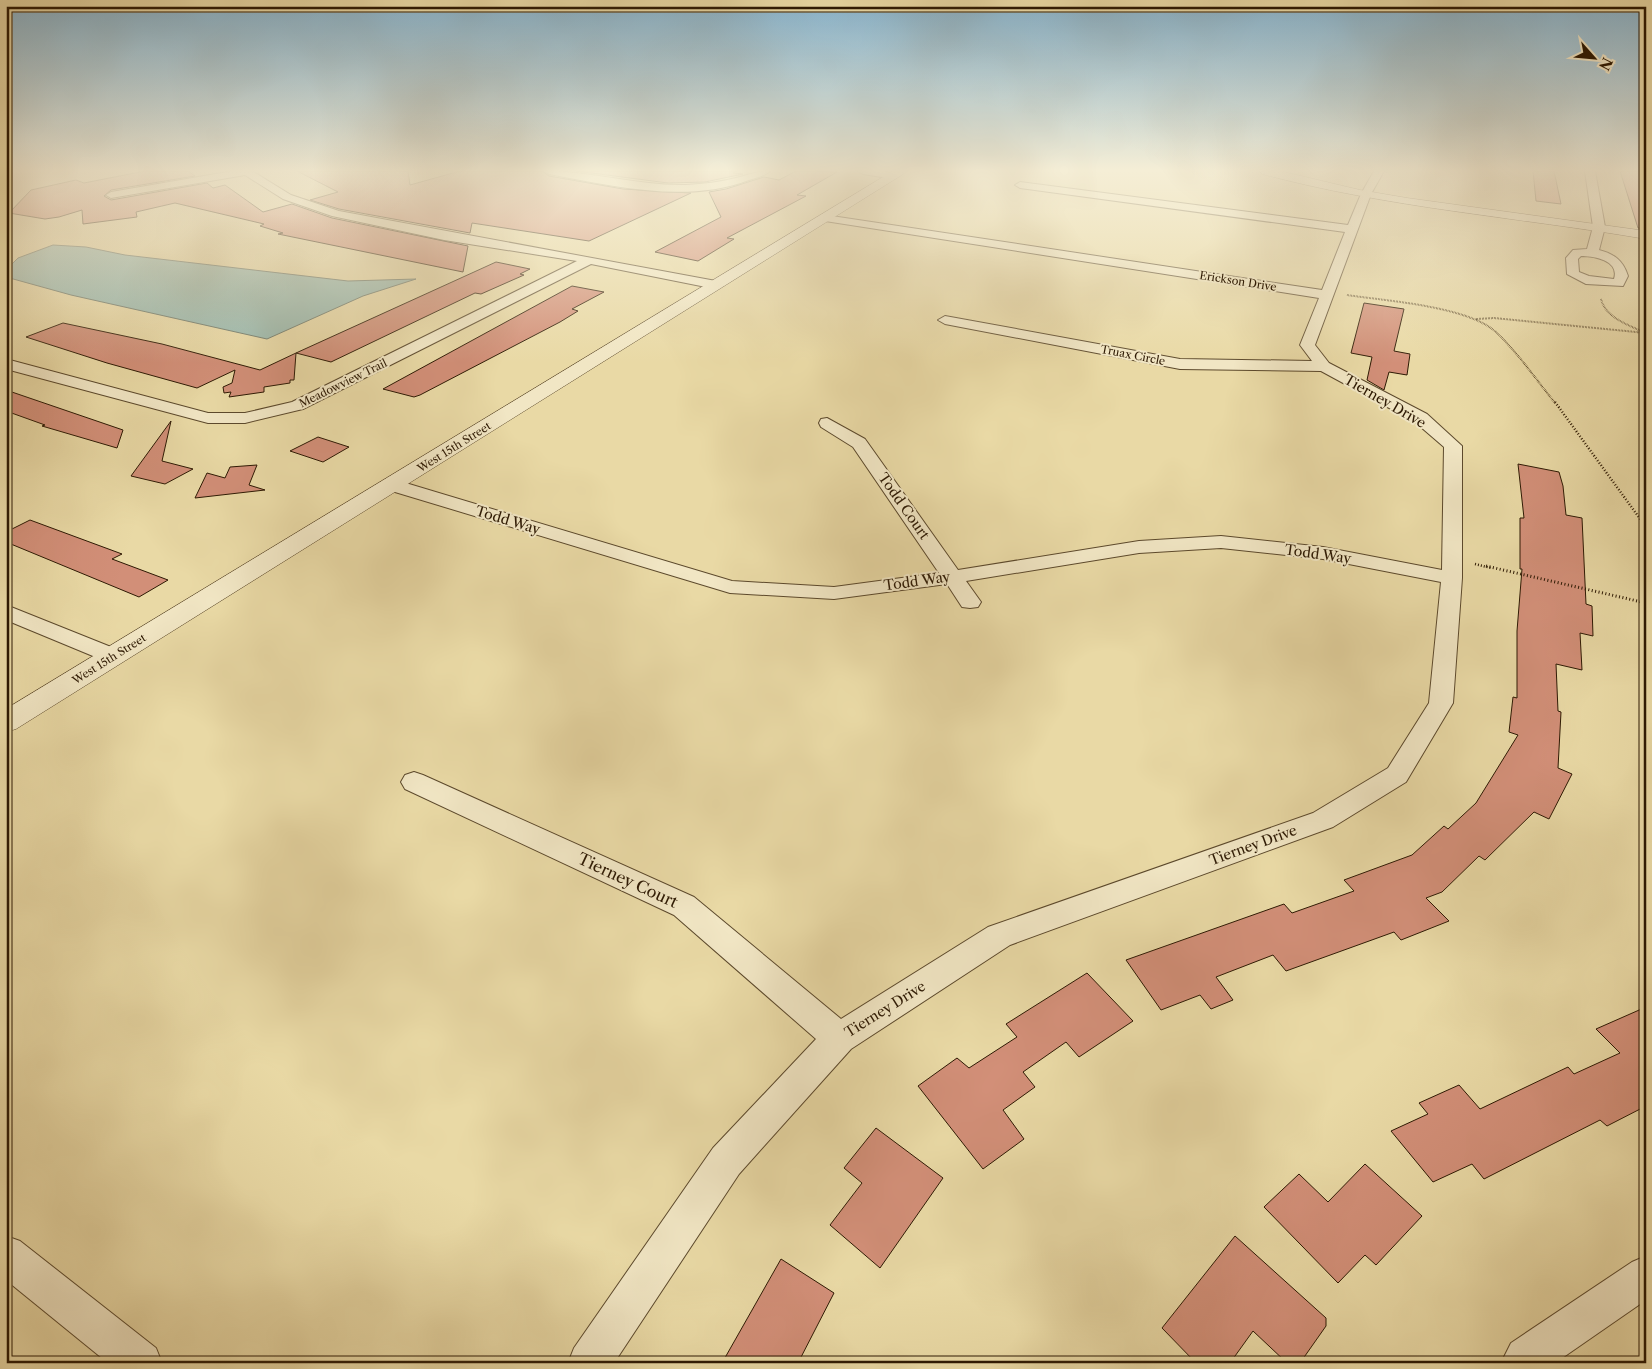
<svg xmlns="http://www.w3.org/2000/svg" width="1652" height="1369" font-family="'Libre Caslon Text',serif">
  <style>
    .water { fill: #99b9ae; stroke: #6e796a }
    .building { fill: #d28f78; stroke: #2d1903 }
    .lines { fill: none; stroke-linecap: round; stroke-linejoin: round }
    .minor-casing { stroke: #5c492c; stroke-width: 2 }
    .tertiary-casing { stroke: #5c492c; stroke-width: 1 }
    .path-far2 { stroke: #2d1903; stroke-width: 2; stroke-dasharray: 0.5 1; stroke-linecap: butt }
    .path-far1 { stroke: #2d1903; stroke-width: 2.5; stroke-dasharray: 1 2; stroke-linecap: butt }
    .path { stroke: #2d1903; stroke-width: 3; stroke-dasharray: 1 2.5; stroke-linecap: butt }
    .minor { fill: #f1e6c4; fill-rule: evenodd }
    .tertiary { fill: #f1e6c4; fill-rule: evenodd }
    .labels { text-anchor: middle; stroke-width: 4; stroke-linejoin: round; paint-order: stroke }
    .far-street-label { font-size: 11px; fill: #2d1903; stroke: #f1e6c4 }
    .street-label { font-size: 14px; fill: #2d1903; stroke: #f1e6c4 }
    .near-street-label { font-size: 16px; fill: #2d1903; stroke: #f1e6c4 }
  </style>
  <rect width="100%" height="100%" fill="#e9d9a5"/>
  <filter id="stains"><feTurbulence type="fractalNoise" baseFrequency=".004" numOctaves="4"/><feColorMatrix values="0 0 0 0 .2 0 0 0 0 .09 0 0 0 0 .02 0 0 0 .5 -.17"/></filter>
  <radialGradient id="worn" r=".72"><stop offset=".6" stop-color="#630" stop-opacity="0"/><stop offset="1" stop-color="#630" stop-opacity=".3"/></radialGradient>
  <polygon class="water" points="53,245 86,247 125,255 348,281 416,279 363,296 267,339 71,295 6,277 6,270 18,258"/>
  <g class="building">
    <polygon points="145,171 188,171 195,176 111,190 104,196 111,200 207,183 213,188 225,185 263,212 292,204 332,218 468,246 463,272 278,234 283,233 260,226 264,224 175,203 136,212 137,217 83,224 82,210 59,217 45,219 9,213 31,190 76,180 84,183"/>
    <polygon points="297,171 408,171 410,185 460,171 542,171 549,176 623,189 691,193 589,241 472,223 470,233 339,209 310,200 338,192"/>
    <polygon points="576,171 737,171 733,173 743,174 705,182 668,183"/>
    <polygon points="796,171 837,172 797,195 806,196 727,238 734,239 698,261 655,252 721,217 709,192 726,189 764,177 779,180"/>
    <polygon points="1533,171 1554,171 1561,204 1536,201"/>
    <polygon points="1620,171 1646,171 1646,229 1638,228"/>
    <polygon points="496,262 530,269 520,274 524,275 481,294 475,293 331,362 296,353"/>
    <polygon points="572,286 604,292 572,309 578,311 560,322 420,395 414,397 383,389"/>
    <polygon points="1364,303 1404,309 1394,351 1410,354 1407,375 1389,372 1384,390 1367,380 1372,357 1351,353"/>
    <polygon points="63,323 162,344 260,370 296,353 294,380 290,380 290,383 264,387 264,392 229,397 231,392 224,393 223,387 232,383 235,370 197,388 107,363 26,337"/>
    <polygon points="6,390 123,430 117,448 42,426 45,425 6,411"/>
    <polygon points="171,421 162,461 193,469 165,484 131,476"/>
    <polygon points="318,437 349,447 323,462 290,451"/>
    <polygon points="1518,464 1559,472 1563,486 1566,515 1582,518 1586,604 1592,606 1593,636 1580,633 1582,670 1556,664 1558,711 1561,712 1558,768 1572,774 1549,819 1534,812 1485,860 1479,856 1442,892 1426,898 1449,921 1401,940 1394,932 1286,971 1273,955 1216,977 1233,1000 1211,1009 1200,995 1161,1010 1126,960 1284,904 1292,913 1354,891 1344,880 1412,855 1444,826 1448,829 1476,803 1518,735 1509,732 1513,697 1517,698 1517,631 1522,569 1520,569 1520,518 1524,518"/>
    <polygon points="257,465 249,485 265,490 195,498 207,473 225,478 230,467"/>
    <polygon points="30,520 122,554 112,559 168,580 139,597 6,542 6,532"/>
    <polygon points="1087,973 1133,1021 1079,1057 1066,1042 1023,1072 1035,1087 1003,1110 1024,1139 983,1169 918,1086 957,1058 969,1068 1017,1037 1006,1024"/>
    <polygon points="1646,1007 1646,1106 1607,1126 1600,1120 1484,1179 1472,1164 1433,1182 1391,1131 1428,1114 1419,1103 1459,1085 1480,1109 1568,1067 1574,1074 1620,1053 1596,1029"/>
    <polygon points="876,1128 943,1178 880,1268 830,1225 862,1183 844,1168"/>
    <polygon points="1365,1164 1422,1216 1376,1265 1365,1255 1338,1283 1264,1207 1299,1174 1328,1202"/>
    <polygon points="1235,1236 1326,1318 1326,1326 1300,1363 1287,1363 1253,1331 1230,1363 1196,1363 1162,1328"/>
    <polygon points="781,1259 834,1293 798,1363 722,1363"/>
  </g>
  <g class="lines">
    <g class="minor-casing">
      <g id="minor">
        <polygon points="233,171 252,171 291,195 339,211 716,281 723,285 716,289 591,264 303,409 245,423 208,423 6,369 6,359 208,413 245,413 292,402 577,261 444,240 332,216 283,199 245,175 111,198 106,195 111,192"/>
        <path d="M544 171C592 171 638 186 686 185 703 184 720 182 736 178 749 175 757 171 770 171 765 176 756 178 749 180 687 204 612 186 549 174Z"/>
        <polygon points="858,171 883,171 899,176 894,179 863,174"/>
        <polygon points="1374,171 1384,171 1371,194 1315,345 1329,363 1427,414 1462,446 1462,578 1453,703 1406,782 1333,827 1010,945 851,1049 739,1174 614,1363 568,1363 574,1348 713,1148 816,1039 674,915 405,789 401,782 405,775 414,772 423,775 694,897 841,1019 988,927 1313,813 1388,768 1429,703 1441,582 1323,559 1221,548 1139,553 966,581 981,602 978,607 970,608 962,607 947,584 834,599 730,593 385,489 383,485 385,481 399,481 732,581 834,587 939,573 853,447 821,427 819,423 821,419 827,418 865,439 958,570 1139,541 1221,536 1323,547 1442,570 1444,447 1415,422 1321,371 1180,369 945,324 938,320 945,316 1180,359 1312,361 1300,345 1319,298 825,221 819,218 825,215 1322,290 1345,232 1020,188 1015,185 1020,182 1348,225 1361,194"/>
        <path d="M1585 171H1595L1605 227 1599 250C1614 254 1623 260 1628 276L1623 286 1586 284 1567 274 1566 258 1573 250 1587 249 1593 227ZM1581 256C1593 256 1620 260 1614 279L1589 276 1579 272 1578 259Z"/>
        <polygon points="6,605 121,651 124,656 121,661 113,663 105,661 6,620"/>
        <polygon points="6,1236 20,1241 156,1348 162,1363 108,1363 6,1280"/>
        <polygon points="1646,1256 1646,1300 1555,1363 1501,1363 1511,1343 1632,1262"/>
      </g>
    </g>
    <g class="tertiary-casing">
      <g id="tertiary">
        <polygon points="893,171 908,171 16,729 6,732 6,709"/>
        <path d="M1260 171H1280L1360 190 1407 198 1646 231V239C1517 217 1388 208 1262 174Z"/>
      </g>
    </g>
    <g class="path-far2">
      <path d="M1347 295C1386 301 1469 306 1497 333 1519 354 1537 381 1556 404"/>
      <path d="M1601 299C1606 318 1627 324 1643 332"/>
      <polyline points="1476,319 1494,318 1646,333"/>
    </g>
    <g class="path-far1">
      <polyline points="1555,402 1646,527"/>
      <polyline points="1475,564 1491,568"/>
    </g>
    <polyline class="path" points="1486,566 1646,603"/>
    <use href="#minor" class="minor"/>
    <use href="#tertiary" class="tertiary"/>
  </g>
  <linearGradient id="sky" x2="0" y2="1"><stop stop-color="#88b6d1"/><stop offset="0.47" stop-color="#f5eed6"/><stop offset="1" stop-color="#f5eed6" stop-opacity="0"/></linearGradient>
  <rect width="1652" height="363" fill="url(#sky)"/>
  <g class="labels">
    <g class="far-street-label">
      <text transform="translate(1238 281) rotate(9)" y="4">Erickson Drive</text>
      <text transform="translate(1133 355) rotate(11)" y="4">Truax Circle</text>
      <text transform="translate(343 383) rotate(-26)" y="4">Meadowview Trail</text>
      <text transform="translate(454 447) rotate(-32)" y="4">West 15th Street</text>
      <text transform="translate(109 659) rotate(-32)" y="4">West 15th Street</text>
    </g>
    <g class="street-label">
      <text transform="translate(1385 401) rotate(30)" y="5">Tierney Drive</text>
      <text transform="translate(904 506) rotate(55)" y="5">Todd Court</text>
      <text transform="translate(508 520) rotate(17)" y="5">Todd Way</text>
      <text transform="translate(1318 554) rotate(8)" y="5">Todd Way</text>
      <text transform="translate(917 581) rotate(-8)" y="5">Todd Way</text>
      <text transform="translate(1253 845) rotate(-20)" y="5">Tierney Drive</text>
      <text transform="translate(885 1009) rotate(-32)" y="5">Tierney Drive</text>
    </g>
    <g class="near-street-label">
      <text transform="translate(628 880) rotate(25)" y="6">Tierney Court</text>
    </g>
  </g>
  <rect width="1652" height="1369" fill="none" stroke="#e9d9a5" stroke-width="25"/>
  <rect x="8" y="8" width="1637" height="1354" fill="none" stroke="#2d1903" stroke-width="2.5"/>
  <rect x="12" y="12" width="1627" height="1344" fill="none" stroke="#2d1903"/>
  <g transform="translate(1594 58) rotate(117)" stroke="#f1e6c4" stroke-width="4" paint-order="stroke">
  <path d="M0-4L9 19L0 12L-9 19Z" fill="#2d1903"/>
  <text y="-8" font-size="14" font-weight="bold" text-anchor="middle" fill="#2d1903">N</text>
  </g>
  <rect width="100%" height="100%" filter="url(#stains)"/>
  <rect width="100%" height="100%" fill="url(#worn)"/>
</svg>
